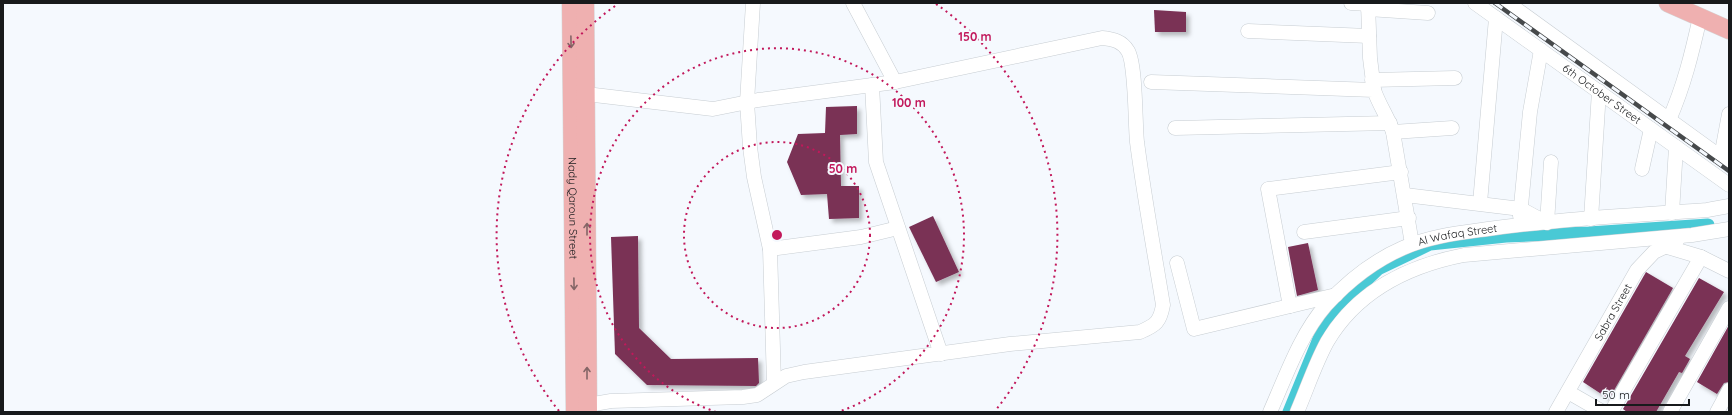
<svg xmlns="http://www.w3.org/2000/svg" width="1732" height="415" font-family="Quicksand,sans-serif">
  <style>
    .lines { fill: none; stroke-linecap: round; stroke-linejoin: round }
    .canal { stroke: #49c9d5; stroke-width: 13 }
    .building { fill: #7a3055; filter: url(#shadow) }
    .minor-casing { stroke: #c7cdd2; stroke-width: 15 }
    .major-casing { stroke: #d5d6d6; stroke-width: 19 }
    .minor { stroke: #fff; stroke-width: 14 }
    .major { stroke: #efb0b0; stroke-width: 18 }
    .rail-casing { stroke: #46494b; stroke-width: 4.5 }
    .rail { stroke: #f5f9fe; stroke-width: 3; stroke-dasharray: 9; stroke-linecap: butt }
    .oneway { stroke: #846566 }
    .ring { fill: none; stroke: #c2185b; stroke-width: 2; stroke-dasharray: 2 4 }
    .labels { text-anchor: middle; stroke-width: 4; stroke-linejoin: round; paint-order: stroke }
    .street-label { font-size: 11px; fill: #181a1c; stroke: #f5f9fe }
    .centre { fill: #c2185b; stroke: #f5f9fe; stroke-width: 2 }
    .ring-label { font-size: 12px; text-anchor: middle; font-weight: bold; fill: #c2185b; stroke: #f5f9fe; stroke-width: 4; stroke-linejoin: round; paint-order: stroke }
  </style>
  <defs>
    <filter id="shadow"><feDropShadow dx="3.5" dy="3.5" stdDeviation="2" flood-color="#0004"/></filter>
  </defs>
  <rect width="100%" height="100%" fill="#f5f9fe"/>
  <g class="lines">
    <polyline class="canal" points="1289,412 1328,317 1378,269 1430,244 1506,236 1589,233 1708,225"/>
  </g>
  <g class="building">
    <polygon points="1154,10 1186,12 1186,32 1155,32"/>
    <polygon points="857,106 857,134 840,135 841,186 859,186 859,218 829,219 827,194 801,195 787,162 798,134 825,133 826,107"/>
    <polygon points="933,216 959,272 936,282 909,227"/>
    <polygon points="638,236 639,328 671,359 758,358 759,383 756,386 647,385 615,354 611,237"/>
    <polygon points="1308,243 1318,290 1297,296 1288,247"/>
    <polygon points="1646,272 1673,288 1609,399 1583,382"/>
    <polygon points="1699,278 1724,292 1685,356 1690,359 1682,373 1679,372 1656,412 1627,412 1623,409"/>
    <polygon points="1729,325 1729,382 1724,383 1717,394 1697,382"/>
  </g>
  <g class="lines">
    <g class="minor-casing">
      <g id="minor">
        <polyline points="753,3 747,102 750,147 754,177 770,249 774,383"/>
        <polyline points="853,3 895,82"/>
        <polyline points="1351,3 1368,4 1370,58 1374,90"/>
        <path id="s1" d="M1475 3 1729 185"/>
        <polyline points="1508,3 1729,163"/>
        <polyline points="1368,9 1428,13"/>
        <polyline points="1248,31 1369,36"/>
        <polyline points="1372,80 1455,78"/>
        <path d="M1151 82 1374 90C1379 105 1388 117 1393 132L1412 244"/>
        <polyline points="872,85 876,162 941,354"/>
        <path d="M586 94 713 109 758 100 895 82 1102 38C1113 39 1122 41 1128 51 1136 65 1135 123 1137 142 1144 196 1154 250 1163 305 1160 322 1156 325 1140 332L1010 344 804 372 786 376 757 395 743 397 611 401 588 405"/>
        <path d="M1669 120C1684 86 1692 53 1700 17"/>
        <polyline points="1175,128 1390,123"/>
        <polyline points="1393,132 1452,128"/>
        <polyline points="1721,157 1729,114"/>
        <polyline points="1642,169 1651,129"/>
        <polyline points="1405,195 1521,209 1547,223 1551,162"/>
        <polyline points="1480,203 1496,18"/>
        <polyline points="1672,213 1676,147"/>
        <polyline points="1520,216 1530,112 1541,50"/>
        <polyline points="1591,219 1599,91"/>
        <polyline points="1304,232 1409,218"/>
        <polyline points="1664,246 1701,257 1729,271"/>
        <polyline points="770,249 861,237 898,228"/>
        <polyline points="1177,263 1194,329 1336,295"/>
        <polyline points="1290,306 1268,189 1401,172"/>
        <polyline points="1568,392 1603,412"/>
        <path id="s2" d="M1270 412C1286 376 1300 335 1326 305 1347 282 1373 261 1403 248 1430 236 1459 233 1488 229 1560 219 1634 215 1707 210L1729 206"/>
        <path d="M1297 412C1307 389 1315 364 1327 342 1357 291 1408 266 1464 255L1692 235 1729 229"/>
        <path id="s3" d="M1556 412 1637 270 1654 252 1677 241"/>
        <polyline points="1611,412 1701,257"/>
        <polyline points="1670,412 1729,308"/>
        <polyline points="1717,412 1729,390"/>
      </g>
    </g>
    <g class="major-casing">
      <g id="major">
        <path id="s4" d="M571 3 575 412"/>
        <polyline points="585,3 588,412"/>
        <polyline points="1668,3 1729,30"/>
      </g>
    </g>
    <use href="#minor" class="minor"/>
    <use href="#major" class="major"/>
    <g class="rail-casing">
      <polyline id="rail" points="1495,3 1729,171"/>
    </g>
    <use href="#rail" class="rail"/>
  </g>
  <defs><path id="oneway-shaft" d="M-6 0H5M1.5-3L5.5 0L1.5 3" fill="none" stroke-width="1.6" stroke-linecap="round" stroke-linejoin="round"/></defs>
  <g class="oneway">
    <use href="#oneway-shaft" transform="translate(571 42) rotate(89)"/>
    <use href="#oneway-shaft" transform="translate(587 229) rotate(-90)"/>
    <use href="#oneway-shaft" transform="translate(574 284) rotate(89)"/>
    <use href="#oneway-shaft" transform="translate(587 373) rotate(-90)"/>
  </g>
  <g class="ring">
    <circle cx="777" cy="235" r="93"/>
    <path d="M716 412A187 187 0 1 1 838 412"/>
    <path d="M559 411A280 280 0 0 1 618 4M936 4A280 280 0 0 1 995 411"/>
  </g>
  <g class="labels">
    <g class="street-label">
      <text dy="4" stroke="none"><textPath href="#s1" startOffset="156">6th October Street</textPath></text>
      <text dy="4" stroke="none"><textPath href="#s4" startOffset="205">Nady Qaroun Street</textPath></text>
      <text dy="4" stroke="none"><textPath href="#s2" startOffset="274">Al Wafaq Street</textPath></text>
      <text dy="4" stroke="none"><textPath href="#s3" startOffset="115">Sabra Street</textPath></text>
    </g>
  </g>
  <circle cx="777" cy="235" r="6" class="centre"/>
  <g class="ring-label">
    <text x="975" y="41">150 m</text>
    <text x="909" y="107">100 m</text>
    <text x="843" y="173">50 m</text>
  </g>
  <rect width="1732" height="415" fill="none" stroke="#181a1c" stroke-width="8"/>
  <path d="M1596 399v6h93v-6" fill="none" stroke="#181a1c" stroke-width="2"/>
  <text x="1602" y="399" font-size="12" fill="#181a1c" stroke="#f5f9fe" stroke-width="3" paint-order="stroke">50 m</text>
</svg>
